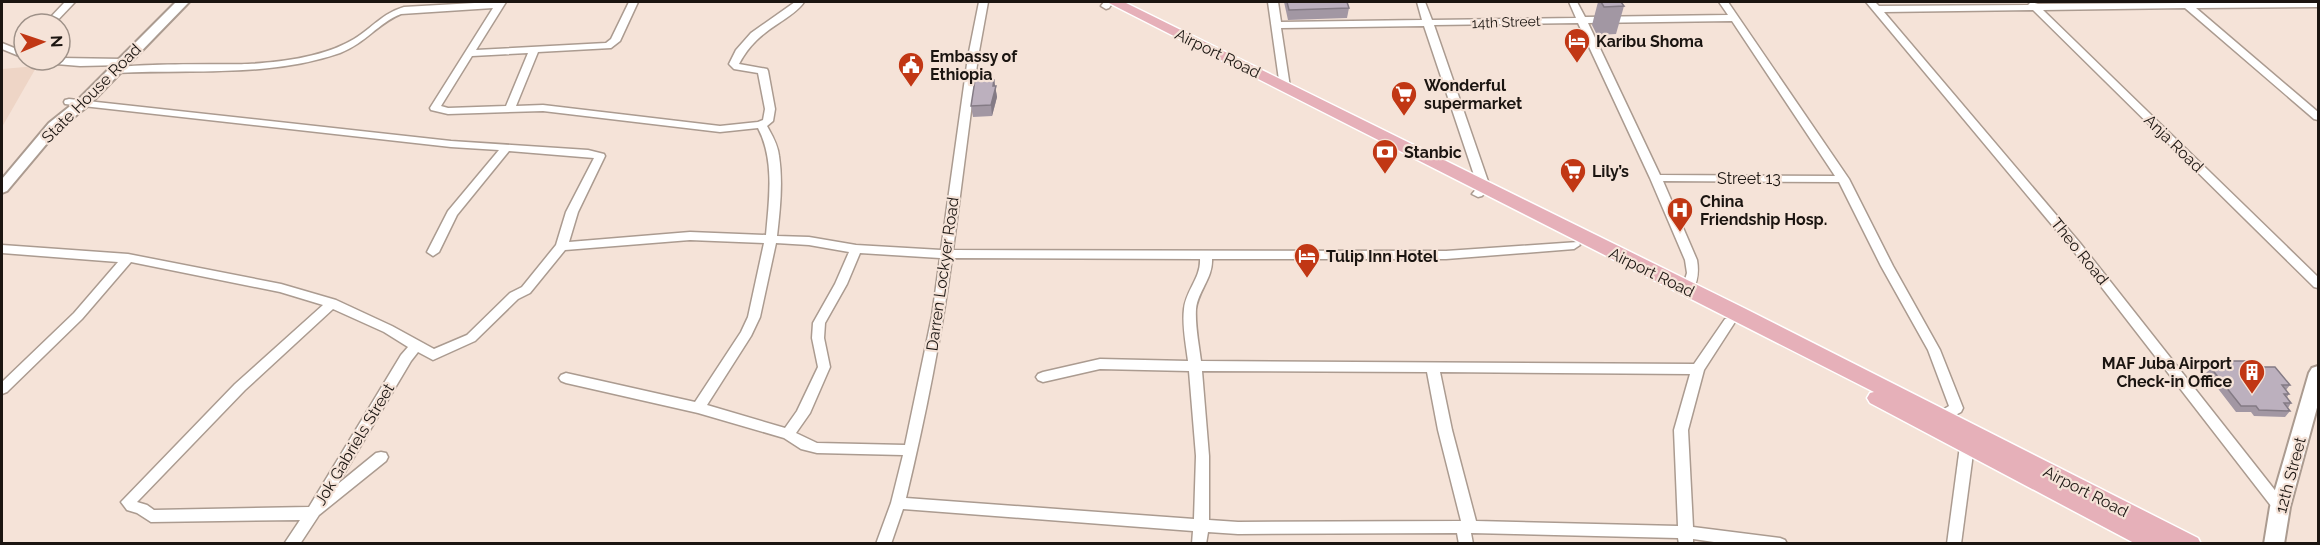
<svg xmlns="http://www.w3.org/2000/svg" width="2320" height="545" font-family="Raleway,sans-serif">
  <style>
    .built { fill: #eed5c6 }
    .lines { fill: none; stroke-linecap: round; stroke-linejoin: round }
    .street-casing { stroke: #ab9b90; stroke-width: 3 }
    .secondary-casing { stroke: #ab9b90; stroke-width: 4 }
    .primary-casing { stroke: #fff; stroke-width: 3 }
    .street { fill: #fff; fill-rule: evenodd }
    .secondary { fill: #fff; fill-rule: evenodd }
    .primary { fill: #e6b0b9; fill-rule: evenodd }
    .wall { fill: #a297a3 }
    .shaded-wall { fill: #847b85 }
    .building { fill: #bcb0be; stroke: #847b85; stroke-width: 1.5 }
    .labels { text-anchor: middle; stroke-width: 4.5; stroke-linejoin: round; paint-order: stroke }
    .far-street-label { font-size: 14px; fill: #1b1511; stroke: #f5e3d8 }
    .poi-label { font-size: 16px; font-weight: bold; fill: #1b1511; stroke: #f5e3d8; text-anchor: start }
    .street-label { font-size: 16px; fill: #1b1511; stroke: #f5e3d8 }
  </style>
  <rect width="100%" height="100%" fill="#f5e3d8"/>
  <polygon class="built" points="37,66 2,127 2,69"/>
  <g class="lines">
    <g class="street-casing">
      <g id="street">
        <polygon points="65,2 75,2 54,24 44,24"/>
        <path d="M492 2H506L476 50 606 43 611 39 629 2H638L620 41 611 48 538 52 516 106 543 105 720 126 758 122 763 120 765 109 758 73 734 69 729 64 736 50 751 33 795 2H804C799 10 788 17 779 23 762 34 749 45 739 64L767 69 768 71 775 109 773 121 767 126C772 135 778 145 779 156 783 182 780 210 777 236L809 237 856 245 941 250 968 57 979 2H988L978 57 953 250 1446 251 1578 242 1580 245 1574 249 1446 259H1212C1213 278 1198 291 1196 309 1195 326 1199 345 1201 361L1694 364 1725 319H1733L1735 322 1704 370 1688 430 1693 527 1780 538 1785 540 1787 544H1728L1693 539V544H1679L1678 538 1471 533 1473 544H1459L1457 533 1238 534 1208 532 1206 544H1192L1193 531 903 509 891 544H876L891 503 903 455 817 453 801 449 784 438 698 413 566 383 561 381 559 378 561 375 566 373 695 402 741 332 748 317 764 243 690 240 565 250 530 293 518 299 475 341 433 360 418 352 411 361 338 484 376 453 381 452 386 453 388 457 386 461 319 515 300 544H284L300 520 151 522 137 513 127 510 121 502 235 384 323 305 280 292 131 262 82 319 7 392 2 394V382L74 313 118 262 2 253V245L128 254 281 284 336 300 392 326 434 349 467 335 510 293 522 287 556 245 566 212 594 158 509 151 457 215 439 252 433 256 427 252 448 211 499 150 451 147 65 104 64 102 65 100 69 99 451 141 588 150 604 154 605 156 578 212 569 242 690 232 766 235C769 201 775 160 758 128L720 132 543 111 448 114 431 110 430 108 493 8 401 14C378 23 366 43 340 53 268 78 190 69 116 73L111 70C122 62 226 65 248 64 283 62 324 57 354 39 372 28 383 13 404 7ZM528 53 506 106 448 108 441 106 472 56ZM776 243 809 245 849 252 835 284 813 323 812 338 818 367 797 411 785 428 707 405 751 336 760 317ZM860 253 940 258 932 316 905 445 817 443 796 433 810 413 830 367 824 338 825 323 847 284ZM952 258 1200 259C1201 278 1186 290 1184 309 1182 325 1186 345 1188 361L1100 359 1043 372 1038 374 1036 377 1038 380 1043 382 1100 369 1189 371 1196 456 1194 519 906 498C925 419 941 339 952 258ZM333 309 384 332 408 347 401 355 309 507 154 510 147 505 137 502 245 390ZM1202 371 1427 372 1438 430 1461 521 1238 522 1209 520V456ZM1440 372 1690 374 1674 430 1678 526 1476 521 1452 430Z"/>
        <polygon points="1104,2 1113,2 1109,8 1106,9 1101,6"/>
        <path d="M1268 2H1278L1281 22 1422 20 1417 2H1425L1432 20 1576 18 1569 2H1577L1585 17 1728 15 1719 2H1728L1849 179 1893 266 1940 350 1963 408 1961 412 1941 423 1936 422 1934 418 1936 414 1949 406 1928 350 1881 266 1839 182 1663 181 1697 260C1699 272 1698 281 1692 292H1684L1682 289 1687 273 1685 260 1650 178 1578 23 1434 25 1490 187 1482 196 1478 197 1472 194 1478 187 1424 26 1281 28 1290 87 1285 90 1280 87ZM1732 21 1835 176 1660 175 1588 23Z"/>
        <polygon points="1866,2 1875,2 1879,6 2028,5 2031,2 2038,4 2318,2 2318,7 2196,8 2318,112 2318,120 2314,119 2185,8 2043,10 2318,277 2318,288 2314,287 2033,10 1884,12 2080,243 2285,503 2287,507 2285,511 2280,513 2275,511 2072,249"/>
        <polygon points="2,43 24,52 24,58 2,49"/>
        <polygon points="60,58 123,59 128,62 123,65 80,66 44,63 39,60 60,60"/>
        <polygon points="1967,441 1972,442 1974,446 1961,544 1947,544 1960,446 1962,442"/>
      </g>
    </g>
    <g class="secondary-casing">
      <g id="secondary">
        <polygon points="176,2 189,2 89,105 59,129 7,191 2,193 2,179 49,123 79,99"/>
        <polygon points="2318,366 2318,404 2290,507 2284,544 2264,544 2270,507 2309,373 2312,368"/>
      </g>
    </g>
    <g class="primary-casing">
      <polygon id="primary" points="1107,2 1124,2 1744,308 2198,538 2201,544 2136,544 1870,403 1867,398 1870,393 1874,392"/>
    </g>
    <use href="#street" class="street"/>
    <use href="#secondary" class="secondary"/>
    <use href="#primary" class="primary"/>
  </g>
  <g class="wall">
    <polygon points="1284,2 1347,2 1349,8 1347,18 1288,20"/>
    <polygon points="1598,2 1621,2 1624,6 1616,34 1597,35 1592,25"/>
    <polygon points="994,80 997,97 992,116 973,117 971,106"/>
    <polygon points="2218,361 2249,367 2290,385 2286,390 2289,394 2287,397 2291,403 2288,408 2290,411 2285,417 2254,416 2251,412 2236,412 2206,373 2211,368 2214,368 2213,366"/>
  </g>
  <polygon class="shaded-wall" points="994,80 997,97 992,116 991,105"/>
  <g class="building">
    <polygon points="1287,2 1347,2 1349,8 1289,10"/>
    <polygon points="1601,2 1621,2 1624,6 1604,7"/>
    <polygon points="975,80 994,80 993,86 996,86 991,105 971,106"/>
    <polygon points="2218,361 2245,361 2249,367 2275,367 2290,385 2282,385 2289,394 2284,394 2291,403 2284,403 2290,411 2259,410 2256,406 2241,406 2211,368 2223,368"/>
  </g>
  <defs>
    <g id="hotel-pin" transform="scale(1.35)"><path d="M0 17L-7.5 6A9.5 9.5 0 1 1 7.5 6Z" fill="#c13714" stroke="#f5e3d8"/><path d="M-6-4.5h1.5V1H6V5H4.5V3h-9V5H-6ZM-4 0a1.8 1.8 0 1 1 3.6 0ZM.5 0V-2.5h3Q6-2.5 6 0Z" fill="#fff"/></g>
    <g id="civic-pin" transform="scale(1.35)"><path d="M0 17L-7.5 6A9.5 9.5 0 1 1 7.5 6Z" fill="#c13714" stroke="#f5e3d8"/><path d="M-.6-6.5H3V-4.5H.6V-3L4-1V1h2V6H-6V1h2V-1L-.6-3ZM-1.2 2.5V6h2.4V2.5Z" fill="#fff"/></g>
    <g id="supermarket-pin" transform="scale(1.35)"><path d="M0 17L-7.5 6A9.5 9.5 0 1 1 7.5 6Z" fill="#c13714" stroke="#f5e3d8"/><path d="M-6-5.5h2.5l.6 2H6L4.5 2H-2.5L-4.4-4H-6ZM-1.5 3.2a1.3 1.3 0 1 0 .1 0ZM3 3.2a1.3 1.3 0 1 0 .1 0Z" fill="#fff"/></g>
    <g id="bank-pin" transform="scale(1.35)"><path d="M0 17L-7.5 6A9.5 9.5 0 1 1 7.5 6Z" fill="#c13714" stroke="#f5e3d8"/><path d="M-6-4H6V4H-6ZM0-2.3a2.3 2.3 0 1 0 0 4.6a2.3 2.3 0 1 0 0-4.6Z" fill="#fff"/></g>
    <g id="hospital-pin" transform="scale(1.35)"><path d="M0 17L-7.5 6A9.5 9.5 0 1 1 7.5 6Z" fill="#c13714" stroke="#f5e3d8"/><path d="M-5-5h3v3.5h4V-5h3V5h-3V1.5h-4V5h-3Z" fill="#fff"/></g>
    <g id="building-pin" transform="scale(1.35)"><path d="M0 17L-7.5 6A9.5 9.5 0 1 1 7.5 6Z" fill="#c13714" stroke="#f5e3d8"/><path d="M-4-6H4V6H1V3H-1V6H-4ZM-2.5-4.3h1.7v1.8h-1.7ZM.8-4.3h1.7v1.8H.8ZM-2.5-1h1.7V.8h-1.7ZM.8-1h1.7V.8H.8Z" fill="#fff"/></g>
  </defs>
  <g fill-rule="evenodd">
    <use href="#hotel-pin" x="1577" y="41"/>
    <use href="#civic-pin" x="911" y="65"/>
    <use href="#supermarket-pin" x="1404" y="94"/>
    <use href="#bank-pin" x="1385" y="152"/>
    <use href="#supermarket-pin" x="1573" y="171"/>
    <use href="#hospital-pin" x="1680" y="210"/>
    <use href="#hotel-pin" x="1307" y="256"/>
    <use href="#building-pin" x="2252" y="372"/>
  </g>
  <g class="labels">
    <g class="far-street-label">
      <text transform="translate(1506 22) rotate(-2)" y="5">14th Street</text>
    </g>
    <g class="poi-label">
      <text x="1596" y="47">Karibu Shoma</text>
      <text x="930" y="62">Embassy of<tspan x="930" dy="18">Ethiopia</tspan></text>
      <text x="1424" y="91">Wonderful<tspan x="1424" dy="18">supermarket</tspan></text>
      <text x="1404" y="158">Stanbic</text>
      <text x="1592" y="177">Lily’s</text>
      <text x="1700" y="207">China<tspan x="1700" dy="18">Friendship Hosp.</tspan></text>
      <text x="1326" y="262">Tulip Inn Hotel</text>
      <text x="2232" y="369" text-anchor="end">MAF Juba Airport<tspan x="2232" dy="18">Check-in Office</tspan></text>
    </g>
    <g class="street-label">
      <text transform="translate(1218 53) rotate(26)" y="6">Airport Road</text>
      <text transform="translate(91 93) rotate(-45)" y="6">State House Road</text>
      <text transform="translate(2174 143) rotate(44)" y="6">Anja Road</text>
      <text x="1749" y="184">Street 13</text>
      <text transform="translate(2080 251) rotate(51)" y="6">Theo Road</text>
      <text transform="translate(1652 272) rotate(26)" y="6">Airport Road</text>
      <text transform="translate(942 274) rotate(-82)" y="6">Darren Lockyer Road</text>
      <text transform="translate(354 444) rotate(-59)" y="6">Jok Gabriels Street</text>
      <text transform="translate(2290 475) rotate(-75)" y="6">12th Street</text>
      <text transform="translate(2086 491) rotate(27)" y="6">Airport Road</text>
    </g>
  </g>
  <rect width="2320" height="545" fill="none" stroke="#1b1511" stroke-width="6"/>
  <g transform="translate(42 42) rotate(88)"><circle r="28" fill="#f5e3d8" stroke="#9e9188" stroke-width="1.5"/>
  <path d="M0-4.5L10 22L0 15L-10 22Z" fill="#c13714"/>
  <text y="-9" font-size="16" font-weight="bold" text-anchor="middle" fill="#1b1511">N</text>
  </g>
</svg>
